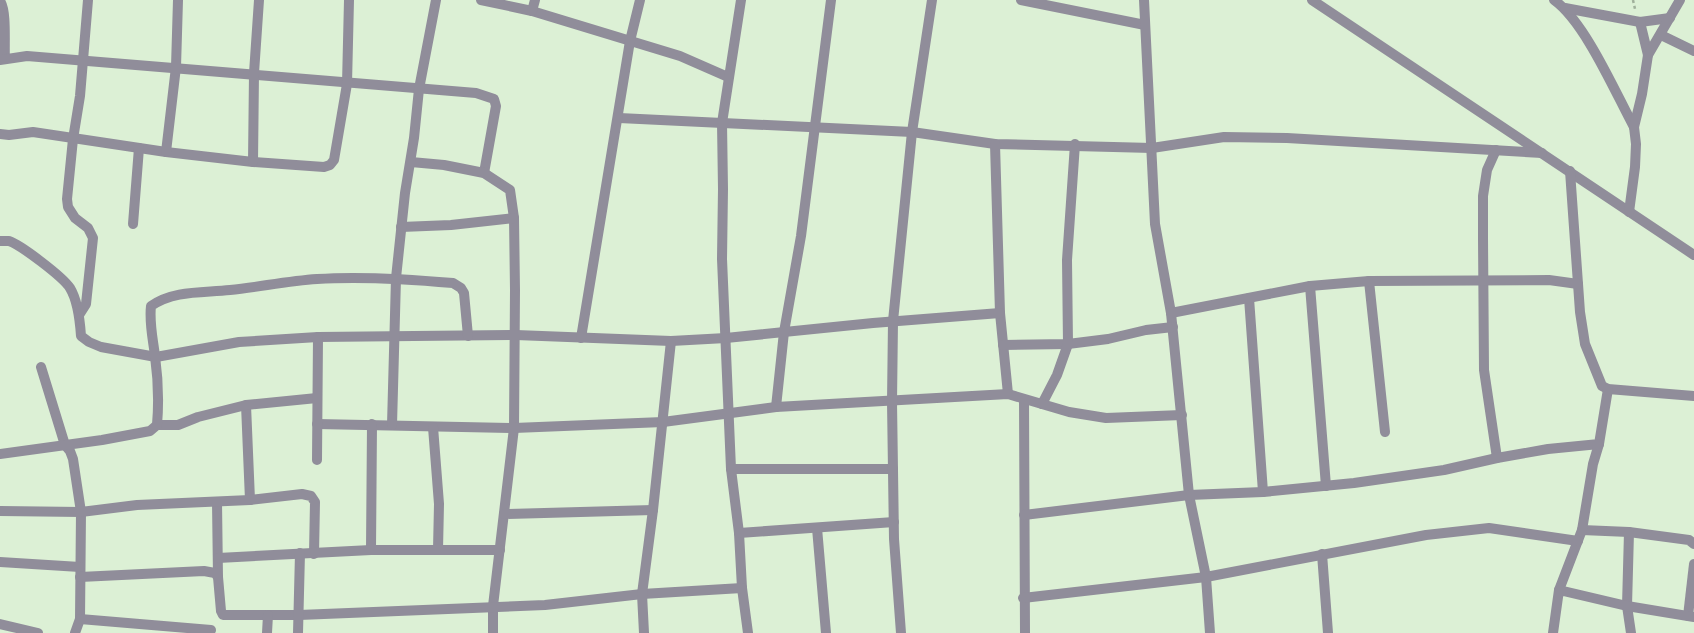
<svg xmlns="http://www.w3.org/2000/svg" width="1694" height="633" font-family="'Work Sans',sans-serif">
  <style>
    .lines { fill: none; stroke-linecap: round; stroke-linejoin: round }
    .path { stroke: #a0b09b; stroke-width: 2.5; stroke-dasharray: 3 3; stroke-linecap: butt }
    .minor { stroke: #908d9a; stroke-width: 10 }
  </style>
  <rect width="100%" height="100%" fill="#dcf0d5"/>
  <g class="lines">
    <polyline class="path" points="1633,0 1635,9"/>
    <g class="minor">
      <polyline points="481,0 532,11 680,56 728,77"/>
      <polyline points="741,0 722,123 723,189 722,259 731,469 739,533 742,588 748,633"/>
      <polyline points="1021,0 1145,25"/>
      <polyline points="1144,0 1155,224 1171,313 1189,495 1206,577 1210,633"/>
      <polyline points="1312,0 1694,255"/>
      <path d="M1554 0C1585 22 1615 92 1634 127"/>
      <path d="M0 1C7 10 4 46 5 59"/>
      <polyline points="1565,8 1640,22 1670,18"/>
      <polyline points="532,11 535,0"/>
      <polyline points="1640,22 1648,55"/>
      <polyline points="1661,35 1694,51"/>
      <polyline points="0,60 27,56 476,93 494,99 496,106 484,173"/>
      <polyline points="619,118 912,132 995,144 1152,148 1224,137 1287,138 1542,153"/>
      <polyline points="0,134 9,135 33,132 166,152 253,162 324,167 330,165 334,160 347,84 349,0"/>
      <polyline points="995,144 1000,313 1008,394"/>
      <polyline points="1496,150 1487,170 1483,196 1483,238 1484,370 1497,458"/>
      <polyline points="166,152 176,67 178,0"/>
      <polyline points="253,162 254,73 259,0"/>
      <polyline points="411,162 444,165 484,173 510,190 514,218 515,290 514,428 493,606 493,633"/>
      <polyline points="1570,171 1580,312 1585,344 1602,386 1608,389 1694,396"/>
      <polyline points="1629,212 1635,167 1636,144 1634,127 1642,94 1648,55 1680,0"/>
      <polyline points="133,224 139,148"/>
      <polyline points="401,227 451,225 514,218"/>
      <path d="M0 241C3 241 7 241 9 241 21 245 63 277 70 288 78 301 80 321 81 336L89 342 101 347 156 357 239 342 318 337 516 335 671 341 726 338 873 323 1000 313"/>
      <polyline points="1369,281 1385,432"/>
      <polyline points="1310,286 1326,486"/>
      <polyline points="1249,298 1263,492"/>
      <polyline points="1171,313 1310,286 1369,281 1549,280 1578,284"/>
      <polyline points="79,315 86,304 93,238 88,228 75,218 68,207 67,199 73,139 80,96 88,0"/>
      <polyline points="581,338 630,41 640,0"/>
      <polyline points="1003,345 1068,344 1108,339 1146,330 1173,327"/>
      <polyline points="41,367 65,445 70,451 73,459 81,512 80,619 75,633"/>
      <polyline points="1024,400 1025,633"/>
      <polyline points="1042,404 1057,375 1068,344 1067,260 1075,144"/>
      <polyline points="246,405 250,500"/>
      <polyline points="776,407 784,332 801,236 831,0"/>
      <polyline points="317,424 514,428 663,422 776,407 1008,394 1069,412 1106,418 1182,415"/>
      <polyline points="157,425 178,425 198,417 246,405 317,398"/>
      <polyline points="392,425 396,278 405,193 414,138 419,89 436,0"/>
      <polyline points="433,427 439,504 438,550"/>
      <path d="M0 454 102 440 150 431 157 425C159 402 158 378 155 356 153 339 149 323 151 306 174 290 203 293 230 290 259 287 288 281 317 279 362 276 408 279 453 283L461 288 464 293 468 336"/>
      <polyline points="317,460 318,337"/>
      <polyline points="731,469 893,469"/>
      <polyline points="217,502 218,577"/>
      <polyline points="0,511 81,512 137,505 250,500 302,494 311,496 315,502 314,554"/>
      <polyline points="504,514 653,510"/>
      <polyline points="1024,515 1189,495 1263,492 1354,483 1444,470 1497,458 1548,449 1599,444 1608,389"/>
      <polyline points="817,528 826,633"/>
      <polyline points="1582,530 1629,532 1689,540 1694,544"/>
      <polyline points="1629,532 1627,606 1631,633"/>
      <polyline points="739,533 894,522"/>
      <polyline points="371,550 372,424"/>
      <polyline points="1322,554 1328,633"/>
      <polyline points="218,558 371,550 500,550"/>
      <polyline points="0,562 80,567"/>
      <polyline points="80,577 204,571 215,573 218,577 221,611 223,615 299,615 545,605 642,594 742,588"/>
      <polyline points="1559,590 1582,530 1593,464 1599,444"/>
      <polyline points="1023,598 1206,577 1426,535 1489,528 1578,541"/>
      <polyline points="1688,616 1694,564"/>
      <polyline points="80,619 211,630"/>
      <polyline points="0,624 38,633"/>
      <polyline points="267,633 268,615"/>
      <polyline points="298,633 300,553"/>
      <polyline points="644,633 642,594 653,510 671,341"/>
      <polyline points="901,633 894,539 892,402 893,321 912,132 932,0"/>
      <polyline points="1553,633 1559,590 1627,606 1694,617"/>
    </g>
  </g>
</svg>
